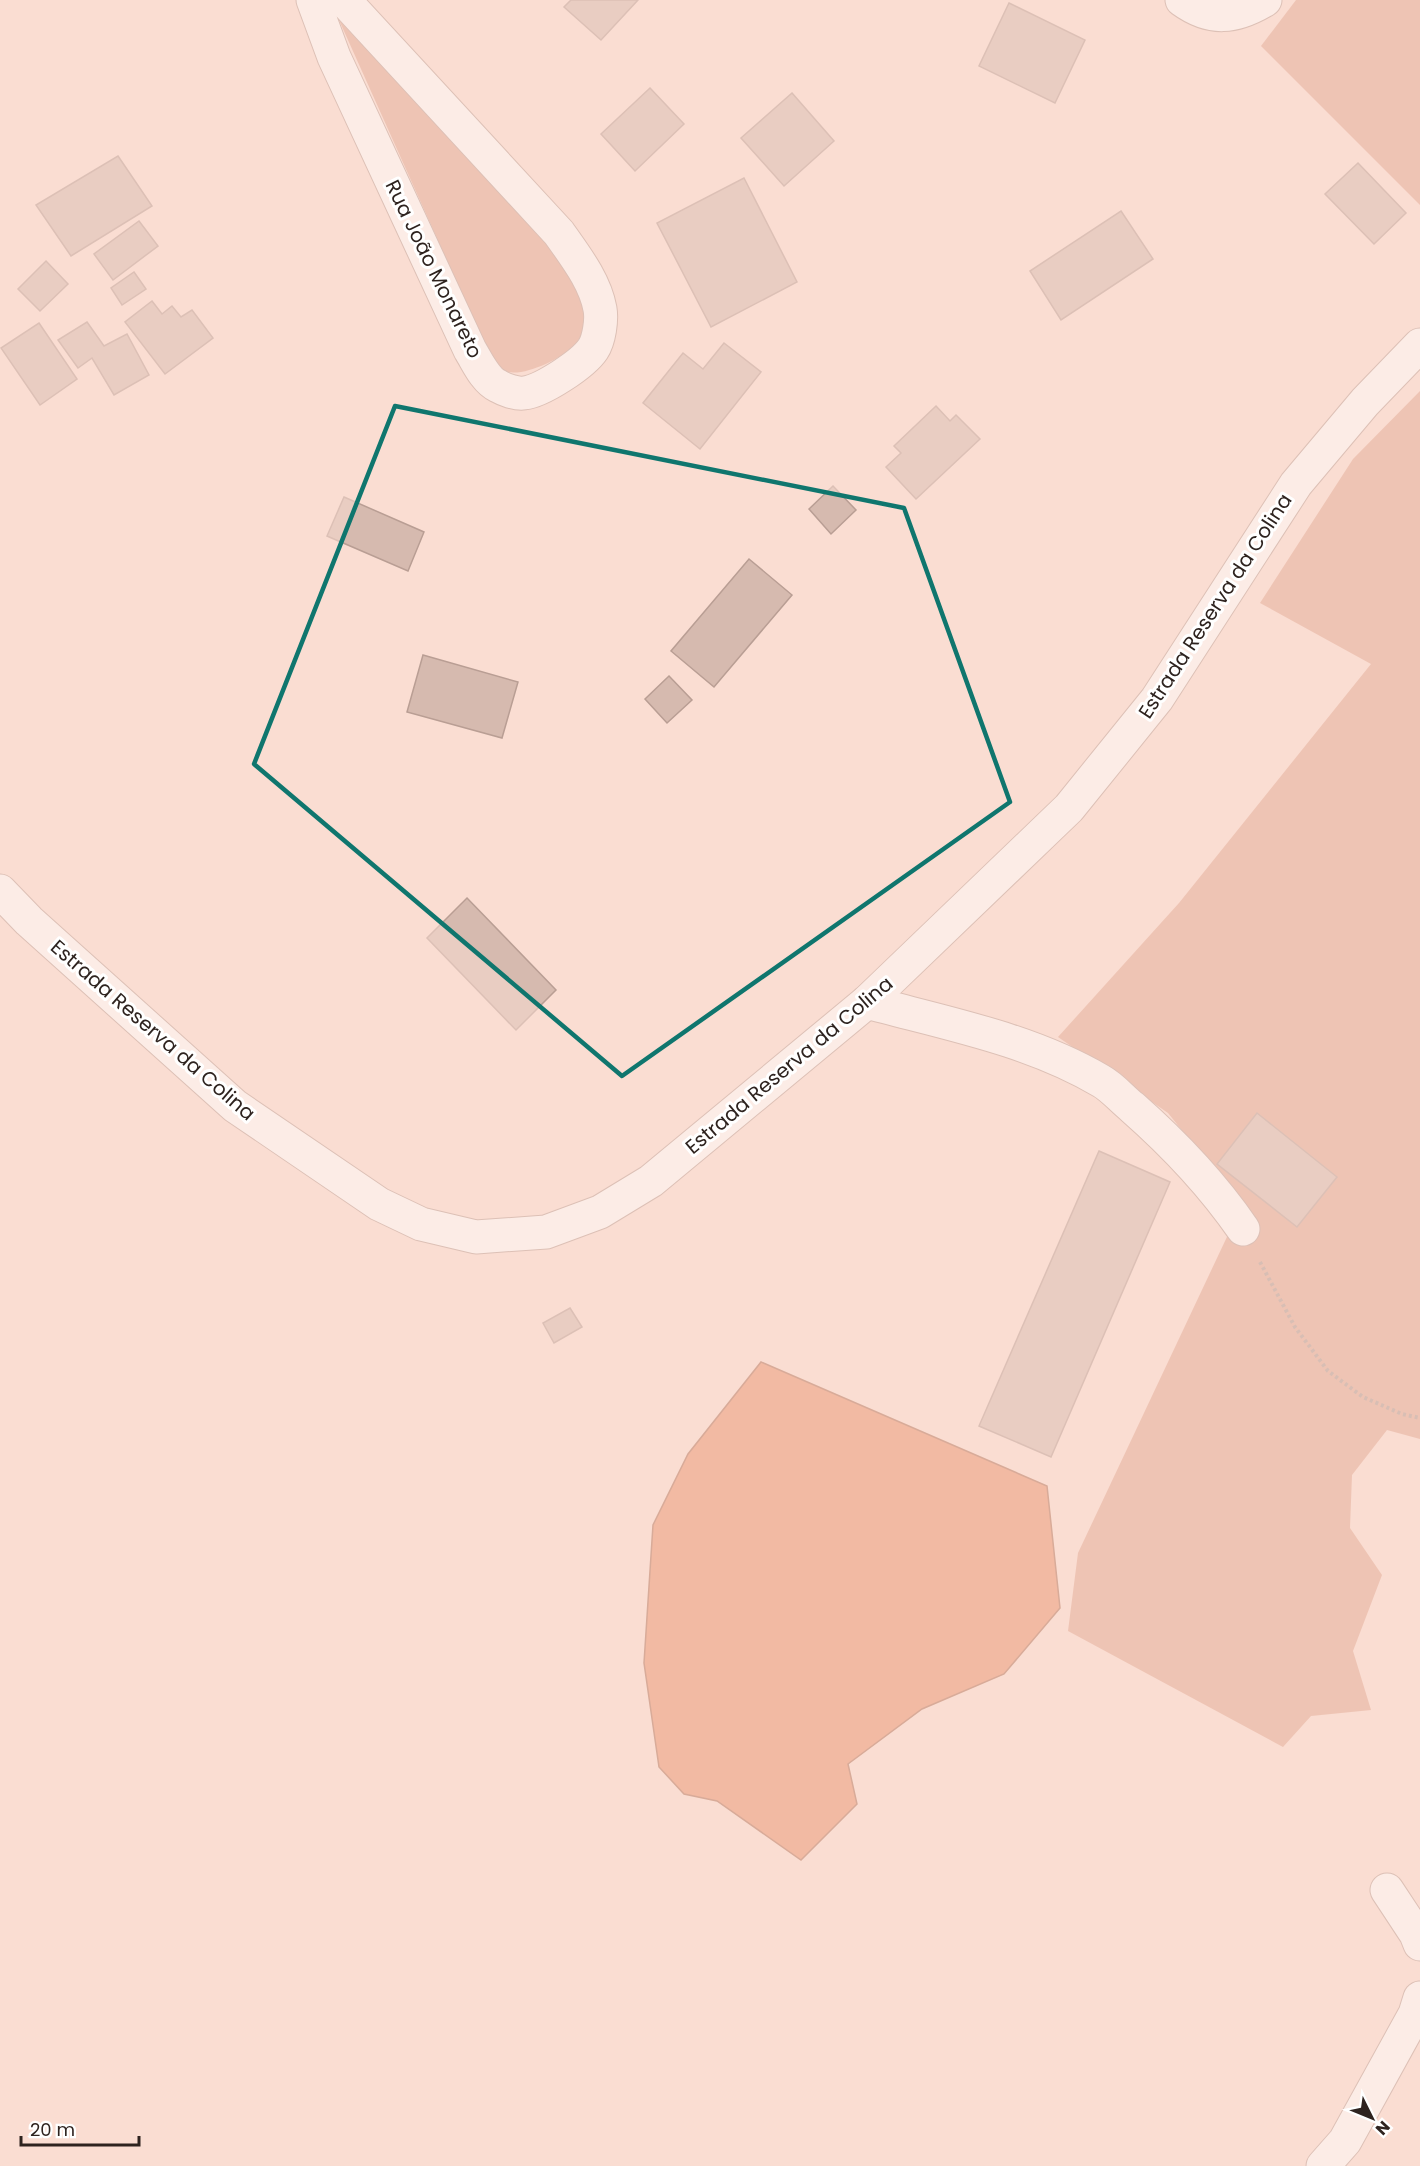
<svg xmlns="http://www.w3.org/2000/svg" width="1420" height="2166" font-family="Poppins,sans-serif">
  <style>
    .green { fill: #e0a791 }
    .water { fill: #e8906b; stroke: #b06f54; stroke-width: 1.5 }
    .building { fill: #d6baaf; stroke: #b99e94; stroke-width: 1.5 }
    .lines { fill: none; stroke-linecap: round; stroke-linejoin: round }
    .street-casing { stroke: #ba9f95; stroke-width: 35 }
    .secondary-casing { stroke: #ba9f95; stroke-width: 35 }
    .path { stroke: #b09a91; stroke-width: 4; stroke-dasharray: 3 3; stroke-linecap: butt }
    .street { stroke: #fff; stroke-width: 33 }
    .secondary { stroke: #fff; stroke-width: 33 }
    .marked { fill: none; stroke: #0f766e; stroke-width: 4.5; stroke-linejoin: round }
    .labels { text-anchor: middle; stroke-width: 6; stroke-linejoin: round; paint-order: stroke }
    .street-label { font-size: 20px; fill: #2e231f; stroke: #fff }
  </style>
  <rect width="100%" height="100%" fill="#faddd2"/>
  <g class="green">
    <polygon points="1296,0 1420,0 1420,205 1261,46"/>
    <path d="M339 20 545 235C560 258 579 282 585 309 588 322 582 339 572 347 559 360 522 378 504 371 500 370 496 365 493 363Z"/>
    <polygon points="1420,391 1420,1439 1387,1430 1352,1475 1350,1528 1382,1575 1353,1651 1371,1710 1311,1716 1283,1747 1068,1631 1078,1553 1242,1205 1168,1113 1058,1037 1179,903 1371,664 1260,603 1353,459"/>
  </g>
  <polygon class="water" points="761,1362 1047,1486 1060,1608 1004,1674 922,1709 848,1764 857,1804 801,1860 717,1801 684,1794 659,1767 644,1663 653,1525 688,1454"/>
  <g class="building">
    <polygon points="571,0 638,0 601,40 564,7"/>
    <polygon points="1009,3 1085,40 1055,103 979,66"/>
    <polygon points="650,88 684,124 635,171 601,134"/>
    <polygon points="792,93 834,141 784,186 741,138"/>
    <polygon points="118,156 152,206 71,256 36,205"/>
    <polygon points="1358,163 1406,213 1374,244 1325,194"/>
    <polygon points="744,178 797,282 711,327 657,223"/>
    <polygon points="1121,211 1153,259 1061,320 1030,271"/>
    <polygon points="139,221 158,246 113,280 94,254"/>
    <polygon points="46,261 68,284 40,311 18,289"/>
    <polygon points="134,272 146,289 122,305 111,288"/>
    <polygon points="152,301 162,314 172,306 181,317 192,310 213,338 165,374 125,322"/>
    <polygon points="87,322 104,346 127,334 149,375 114,395 92,358 78,368 58,340"/>
    <polygon points="39,323 77,379 40,405 1,348"/>
    <polygon points="724,343 761,372 700,449 643,403 683,353 703,369"/>
    <polygon points="936,406 950,421 956,415 980,439 916,499 886,467 901,453 894,446"/>
    <polygon points="833,486 856,510 831,534 809,509"/>
    <polygon points="344,497 424,532 408,571 327,536"/>
    <polygon points="749,559 792,595 714,687 671,651"/>
    <polygon points="423,655 518,682 502,738 407,712"/>
    <polygon points="669,676 692,700 667,723 645,699"/>
    <polygon points="467,898 556,990 516,1030 427,938"/>
    <polygon points="1257,1113 1337,1177 1297,1227 1217,1164"/>
    <polygon points="1099,1151 1170,1182 1051,1457 979,1426"/>
    <polygon points="570,1308 582,1327 554,1343 543,1323"/>
  </g>
  <g class="lines">
    <g class="street-casing">
      <g id="street">
        <path d="M313 0 334 57 470 350C477 361 485 380 498 386 505 390 516 394 524 393 542 391 583 364 593 349 599 340 602 320 600 309 595 281 575 256 559 233L344 0"/>
        <path d="M1182 0C1211 21 1235 18 1265 0"/>
        <path d="M867 1002C945 1023 1030 1039 1101 1081 1112 1087 1122 1099 1132 1107 1174 1144 1212 1184 1243 1229"/>
        <polyline points="1387,1890 1416,1934 1420,1944"/>
        <polyline points="1323,2166 1345,2141 1415,2014 1420,1998"/>
      </g>
    </g>
    <g class="secondary-casing">
      <polyline id="secondary" points="0,891 29,921 235,1106 379,1204 421,1224 476,1237 546,1232 600,1212 651,1181 867,1002 1069,808 1157,699 1296,484 1365,402 1420,345"/>
    </g>
    <polyline class="path" points="1260,1262 1295,1327 1328,1371 1363,1397 1402,1414 1420,1418"/>
    <use href="#street" class="street"/>
    <use href="#secondary" class="secondary"/>
  </g>
  <path d="M0 0H1420V2166H0ZM395 406 904 508 1010 802 622 1076 254 764Z" fill="#faddd2" fill-opacity=".55" fill-rule="evenodd"/>
  <path class="marked" d="M395 406 904 508 1010 802 622 1076 254 764Z"/>
  <g class="labels">
    <g class="street-label">
      <text transform="translate(434 269) rotate(64)" y="7">Rua João Monareto</text>
      <text transform="translate(1215 606) rotate(-57)" y="7">Estrada Reserva da Colina</text>
      <text transform="translate(153 1030) rotate(41)" y="7">Estrada Reserva da Colina</text>
      <text transform="translate(789 1065) rotate(-40)" y="7">Estrada Reserva da Colina</text>
    </g>
  </g>
  <g transform="translate(1372 2118) rotate(133)" stroke="#ffffff" stroke-width="4.5" paint-order="stroke">
  <path d="M0-4.5L10 22L0 15L-10 22Z" fill="#2e231f"/>
  <text y="-9" font-size="16" font-weight="bold" text-anchor="middle" fill="#2e231f">N</text>
  </g>
  <path d="M21 2136v9h118v-9" fill="none" stroke="#2e231f" stroke-width="3"/>
  <text x="30" y="2136" font-size="18" fill="#2e231f" stroke="#ffffff" stroke-width="4.5" paint-order="stroke">20 m</text>
</svg>
